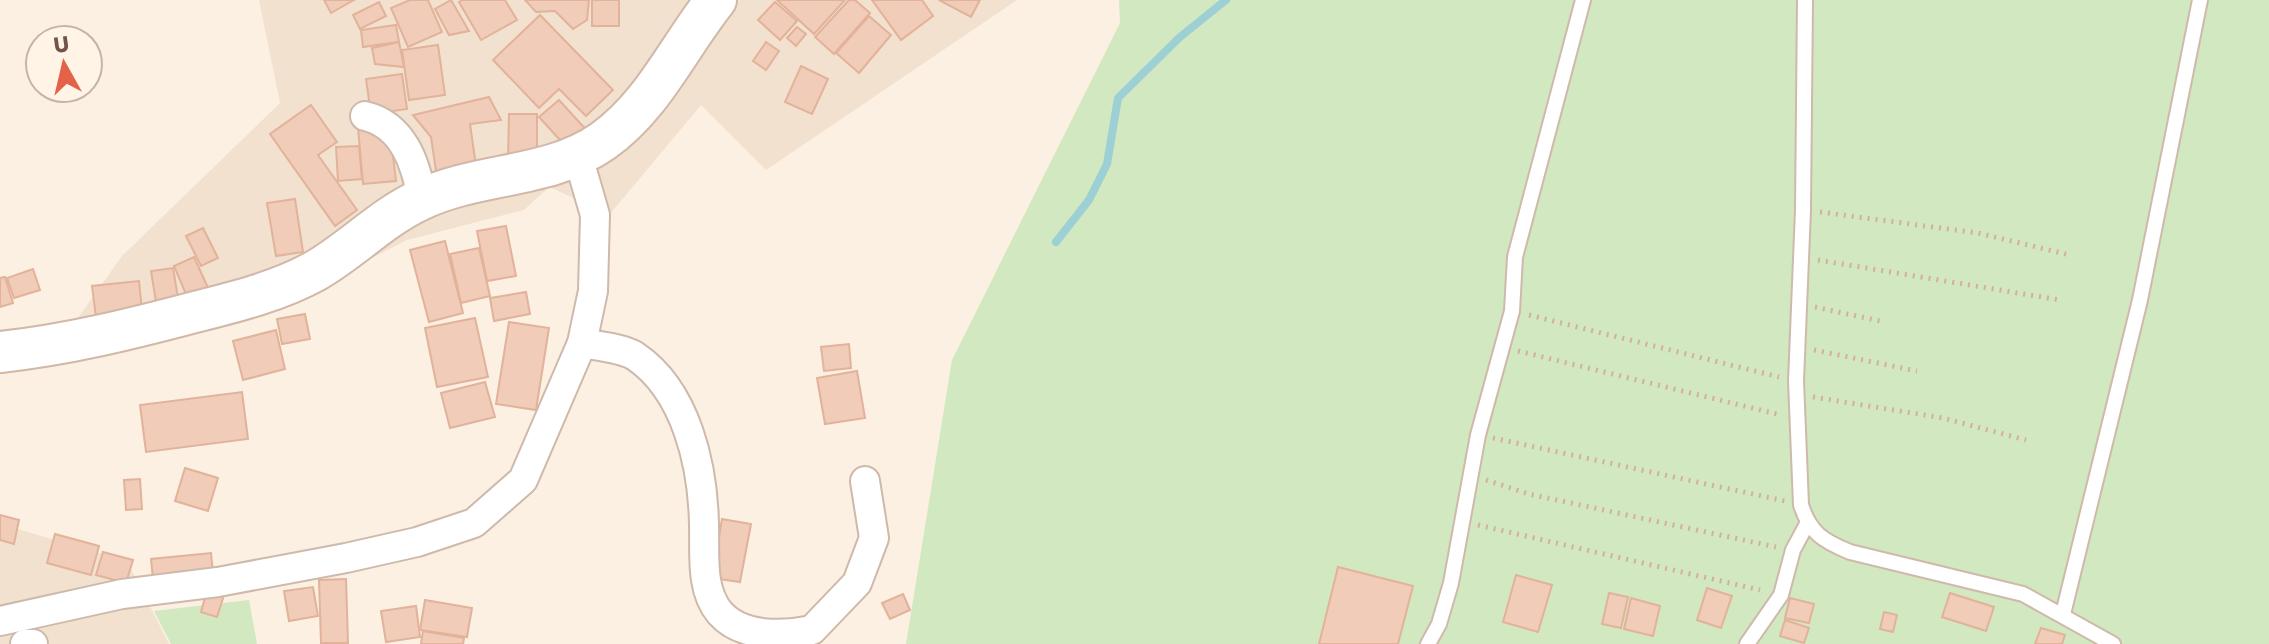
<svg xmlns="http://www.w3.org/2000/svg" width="2269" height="644" font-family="Poppins,sans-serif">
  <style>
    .residential { fill: #f3e1cf }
    .green { fill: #d2e8c0 }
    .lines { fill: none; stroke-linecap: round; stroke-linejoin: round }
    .stream { stroke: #9cd0d5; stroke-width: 8 }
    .building { fill: #f0ccb9; stroke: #e2b29a; stroke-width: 2 }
    .lane-casing { stroke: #ceb9ab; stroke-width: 18 }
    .street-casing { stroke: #ceb9ab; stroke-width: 32 }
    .secondary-casing { stroke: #d1b8a8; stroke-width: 44 }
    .path { stroke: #d4af9d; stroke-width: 5; stroke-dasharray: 2 6; stroke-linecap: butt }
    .lane { stroke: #fff; stroke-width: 14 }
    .street { stroke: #fff; stroke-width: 28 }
    .secondary { stroke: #fff; stroke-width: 40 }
  </style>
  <rect width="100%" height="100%" fill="#fbf0e1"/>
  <g class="residential">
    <polygon points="259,0 1017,0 766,170 701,105 610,214 549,187 524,210 407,240 344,272 70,329 122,256 280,103"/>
    <polygon points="0,524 127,561 169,644 0,644"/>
  </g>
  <g class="green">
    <polygon points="1119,0 2269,0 2269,644 906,644 952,360 1120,23"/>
    <polygon points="249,600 257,644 171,644 154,611"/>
  </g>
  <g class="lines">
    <polyline class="stream" points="1056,242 1089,200 1107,164 1118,98 1180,37 1226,0"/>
  </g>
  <g class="building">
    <polygon points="324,0 354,0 331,13"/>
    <polygon points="410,0 428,0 442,32 408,47 391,8"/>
    <polygon points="451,0 469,31 449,35 435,9"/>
    <polygon points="462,0 505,0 517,20 481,40 459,2"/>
    <polygon points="525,0 589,0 587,20 573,29 555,11 536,12"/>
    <rect x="592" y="0" width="27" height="26"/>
    <polygon points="777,0 845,0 814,34"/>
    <polygon points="849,0 855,0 870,13 834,54 815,37"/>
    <polygon points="872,0 922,0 933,16 901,40"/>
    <polygon points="939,0 980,0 971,17"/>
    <polygon points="379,2 386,16 360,29 353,15"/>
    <polygon points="775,2 797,21 780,40 758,20"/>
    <polygon points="540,15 613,90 586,116 559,89 539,108 493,60"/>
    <polygon points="869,16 891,35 859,73 836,53"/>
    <polygon points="396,25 399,42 363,47 361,30"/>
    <polygon points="797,27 806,34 796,46 787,38"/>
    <polygon points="399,42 404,67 375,64 372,48"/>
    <polygon points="766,42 779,51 766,70 753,61"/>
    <polygon points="438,45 445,95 409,100 402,50"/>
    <polygon points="801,66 828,79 812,114 785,102"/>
    <polygon points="402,74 407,109 371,114 366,79"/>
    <polygon points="489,97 501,120 470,124 476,166 436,171 431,137 413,115"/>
    <polygon points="559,100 590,134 570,151 539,117"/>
    <polygon points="311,105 337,142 318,155 357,210 335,226 270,134"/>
    <polygon points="509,114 537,114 537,161 508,161"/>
    <polygon points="375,126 391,139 396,181 363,184 358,128"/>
    <polygon points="359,146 362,179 338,181 336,147"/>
    <polygon points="295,199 303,252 276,256 267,203"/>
    <polygon points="506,226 516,276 487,281 477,231"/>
    <polygon points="203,228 218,258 201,266 186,236"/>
    <polygon points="445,241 463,313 429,322 410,250"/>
    <polygon points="479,248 490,296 461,303 450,254"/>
    <polygon points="194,257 209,290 188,299 174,266"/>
    <polygon points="173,268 179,304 157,308 151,271"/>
    <polygon points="33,269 40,290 14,298 7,278"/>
    <polygon points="5,277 13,303 0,307 0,278"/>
    <polygon points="139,281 143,320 97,325 92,286"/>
    <polygon points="526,292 530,314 494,321 490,298"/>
    <polygon points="305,314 310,339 282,344 277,319"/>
    <polygon points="475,318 488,377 437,387 425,328"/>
    <polygon points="509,322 549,328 536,410 496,404"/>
    <polygon points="276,330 285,369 243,380 233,341"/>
    <polygon points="849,344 851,368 824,371 821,347"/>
    <polygon points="857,371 865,418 825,424 817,378"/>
    <polygon points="485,382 495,417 450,428 441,393"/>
    <polygon points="242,392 248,439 146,452 140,405"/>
    <polygon points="185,468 218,478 208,511 175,501"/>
    <polygon points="140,479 142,509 126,510 124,480"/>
    <polygon points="0,515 19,520 14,544 0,540"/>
    <polygon points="722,519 751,524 740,582 712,578"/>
    <polygon points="55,534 99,546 91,575 47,563"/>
    <polygon points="103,552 133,560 126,583 96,575"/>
    <polygon points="211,553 213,573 153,579 151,559"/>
    <polygon points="1338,567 1413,586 1398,644 1319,644"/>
    <polygon points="1516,575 1552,585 1538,632 1503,622"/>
    <polygon points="346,579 348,643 321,643 319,580"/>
    <polygon points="208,587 225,592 217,617 201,612"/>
    <polygon points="313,587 318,616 289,621 284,591"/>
    <polygon points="1707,588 1732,596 1721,628 1697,620"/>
    <polygon points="1609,593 1628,597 1621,628 1602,624"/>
    <polygon points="1950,593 1994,607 1986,631 1942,617"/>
    <polygon points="903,594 910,610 890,619 882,603"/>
    <polygon points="1631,598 1660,606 1653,636 1624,629"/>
    <polygon points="1790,598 1814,604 1809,623 1785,618"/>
    <polygon points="425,600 472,608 467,637 420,630"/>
    <polygon points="416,606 420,637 386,642 381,611"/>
    <polygon points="1884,612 1897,615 1893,632 1880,629"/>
    <polygon points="1785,620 1809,628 1804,643 1780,636"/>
    <polygon points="2041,628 2065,635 2062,644 2035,644"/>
    <polygon points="423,631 464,638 463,644 421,644"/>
  </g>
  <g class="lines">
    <g class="lane-casing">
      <g id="lane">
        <path d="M1805 0 1803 210 1796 381 1801 505C1810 533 1823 541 1850 552L2023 594 2113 644"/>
        <polyline points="2063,614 2140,300 2200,0"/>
        <polyline points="1428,644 1439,624 1451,583 1478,435 1512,311 1515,257 1583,0"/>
        <polyline points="1747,644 1781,595 1793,550 1807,524"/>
      </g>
    </g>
    <g class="street-casing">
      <g id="street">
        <path d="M365 116C403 125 416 163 422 199"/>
        <path d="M582 343C597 346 622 348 635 356 687 391 703 467 704 525 705 553 700 590 720 613 742 638 783 636 812 630L857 583 874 538 865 481"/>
        <polyline points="0,621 122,594 218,582 346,558 417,542 474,523 523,480 582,343 593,291 595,215 577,153"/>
        <polyline points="25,644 33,644"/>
      </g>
    </g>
    <g class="secondary-casing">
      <path id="secondary" d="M0 352C66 345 131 329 195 312 235 302 279 291 315 271 352 250 381 218 420 200 478 172 549 179 603 141 653 106 679 46 716 0"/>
    </g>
    <g class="path">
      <polyline points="1820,212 1978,233 2070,255"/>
      <polyline points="1818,260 2060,300"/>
      <polyline points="1815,307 1880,321"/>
      <polyline points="1529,315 1779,377"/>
      <polyline points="1814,350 1917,371"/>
      <polyline points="1518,351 1781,415"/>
      <polyline points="1813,397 1943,418 2026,440"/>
      <polyline points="1493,438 1785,501"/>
      <polyline points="1486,480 1529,494 1776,547"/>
      <polyline points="1478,525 1760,590"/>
    </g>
    <use href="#lane" class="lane"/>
    <use href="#street" class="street"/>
    <use href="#secondary" class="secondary"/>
  </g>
  <g transform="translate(64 64) rotate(352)"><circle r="38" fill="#fff4e6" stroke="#c6b4a7" stroke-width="2"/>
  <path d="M0-6L14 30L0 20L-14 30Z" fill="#e36248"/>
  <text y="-12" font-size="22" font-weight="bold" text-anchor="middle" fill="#715548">U</text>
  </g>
</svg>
